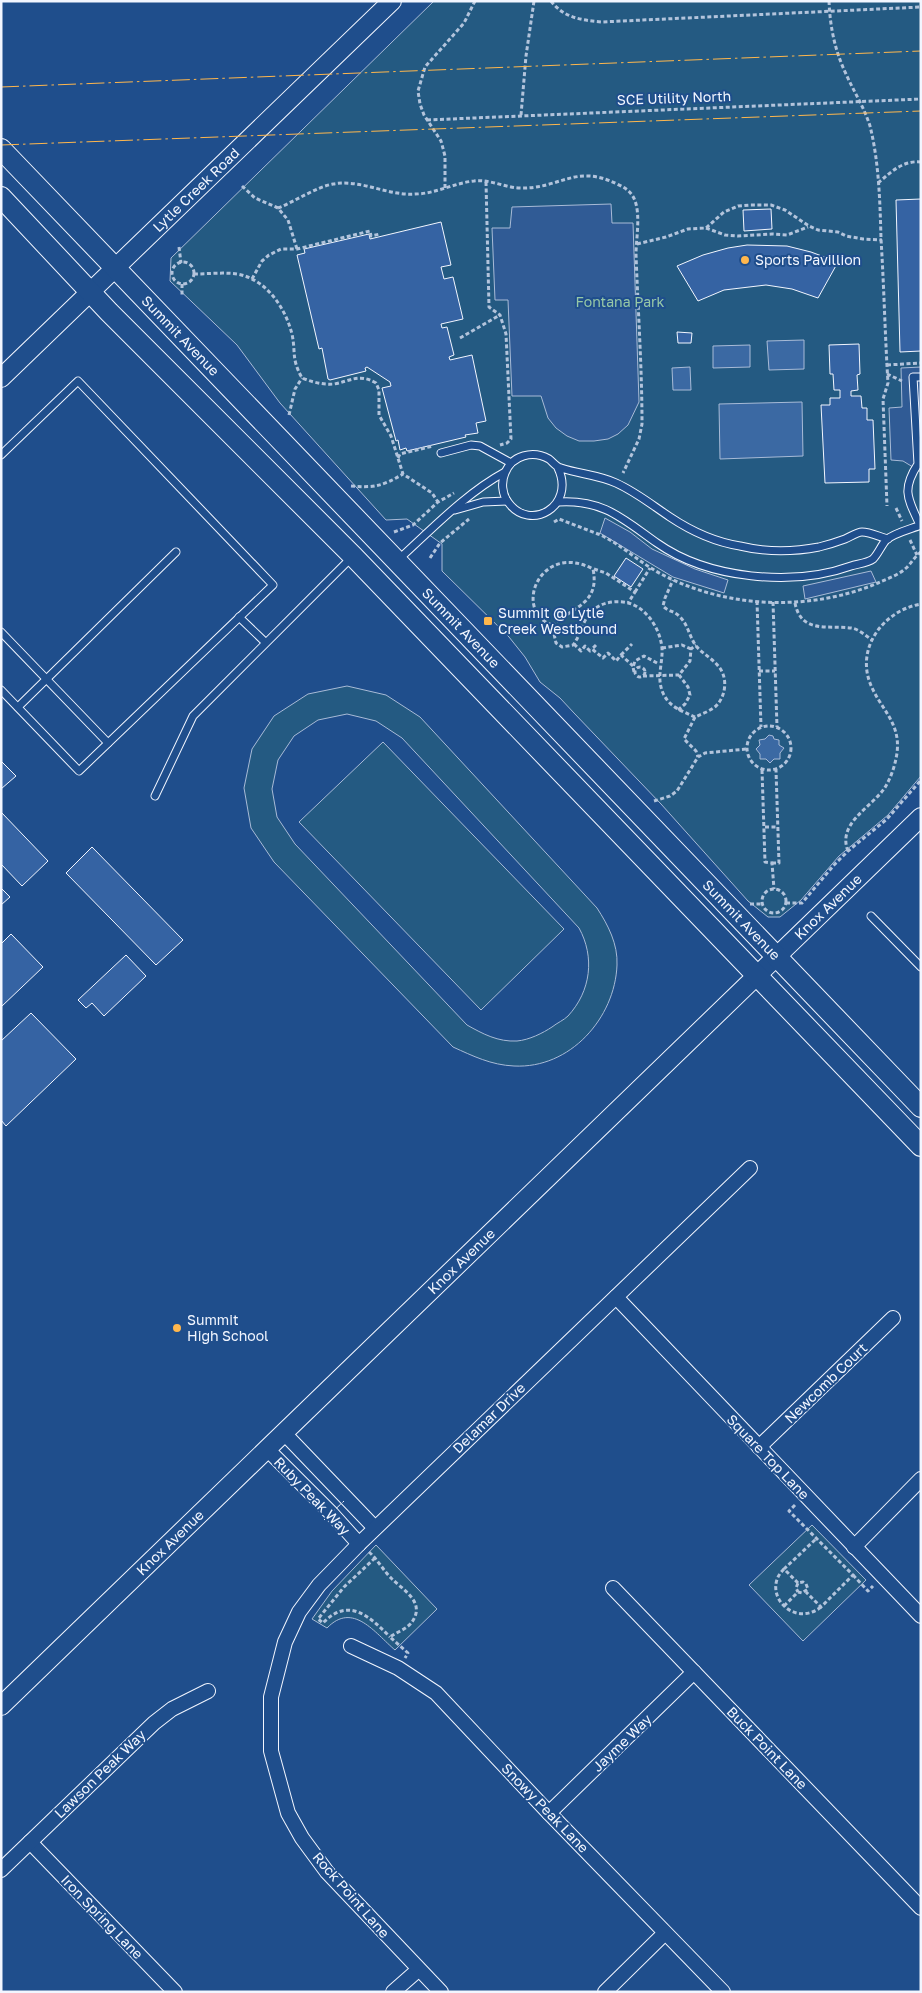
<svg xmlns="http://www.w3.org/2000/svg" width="922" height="1993" font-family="'Golos Text',sans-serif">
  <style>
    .green { fill: #245a82; stroke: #a8bbd7; fill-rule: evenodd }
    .parking { fill: #305b95; stroke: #a8bbd7 }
    .water { fill: #3b69a3; stroke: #a8bbd7 }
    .building { fill: #3563a3; stroke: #f2f6ff }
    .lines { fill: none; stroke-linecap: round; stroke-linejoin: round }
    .service-casing { stroke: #f2f6ff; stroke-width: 9 }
    .minor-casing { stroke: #f2f6ff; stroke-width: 16 }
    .tertiary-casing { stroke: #f2f6ff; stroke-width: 20 }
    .secondary-casing { stroke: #f2f6ff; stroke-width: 22 }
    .path { stroke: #b3c4dc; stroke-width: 3; stroke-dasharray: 4 2.5; stroke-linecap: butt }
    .service { stroke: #1f4e8c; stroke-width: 7 }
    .minor { stroke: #1f4e8c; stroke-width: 14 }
    .tertiary { stroke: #1f4e8c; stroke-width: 18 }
    .secondary { stroke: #1f4e8c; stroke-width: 20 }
    .fence { stroke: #f2f6ff; stroke-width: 1; stroke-dasharray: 6 2.5; stroke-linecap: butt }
    .power { stroke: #ffb74d; stroke-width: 1; stroke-dasharray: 18 4 2.5 4; stroke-linecap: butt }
    .poi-dot { fill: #ffb74d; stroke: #1f4e8c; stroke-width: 2 }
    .labels { text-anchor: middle; stroke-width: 4; stroke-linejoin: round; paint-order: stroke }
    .street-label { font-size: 14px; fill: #f2f6ff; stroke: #1f4e8c }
    .poi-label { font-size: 14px; fill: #f2f6ff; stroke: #1f4e8c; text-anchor: start }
    .park-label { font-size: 14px; fill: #97c8a6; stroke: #1f4e8c }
  </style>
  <rect width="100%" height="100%" fill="#1f4e8c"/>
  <g class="green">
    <polygon points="434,1 921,1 921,776 888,815 839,856 801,900 780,917 768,917 748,901 661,804 574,713 560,698 540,682 525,657 509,637 442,571 442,544 407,519 386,520 280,403 237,345 170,281 171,258"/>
    <path d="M347 686 386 695 420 717 597 908C608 925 618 944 617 965 615 1018 570 1069 514 1066 491 1065 473 1056 453 1047L274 862 251 828 244 788 252 749 274 716 308 694ZM347 714 376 721 402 738 579 928C595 957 591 991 568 1016 564 1020 557 1023 552 1027 543 1033 529 1040 517 1041 498 1042 483 1034 467 1025L295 844 277 817 272 789 278 760 294 736 318 720Z"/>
    <polygon points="383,742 564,929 481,1010 299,822"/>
    <polygon points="812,1525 866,1580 803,1641 749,1585"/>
    <path d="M376 1545 437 1609 395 1650C375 1633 353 1601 327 1628L312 1619 332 1591Z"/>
  </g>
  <g class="parking">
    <polygon points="611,204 612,223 633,223 639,402 628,425 618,434 608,439 594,441 579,441 567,436 556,428 548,418 541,396 512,396 508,300 495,300 492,228 510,228 512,207"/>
    <polygon points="921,367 921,472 903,461 891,460 889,408 902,407 901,368"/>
    <polygon points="605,518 630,532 652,549 695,569 728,580 724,593 673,577 600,533"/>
    <polygon points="871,571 876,582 805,599 803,586"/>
  </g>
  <g class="water">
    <polygon points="804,340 804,369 769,370 767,341"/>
    <polygon points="750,345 750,367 713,368 713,346"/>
    <polygon points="690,367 691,390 673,390 672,368"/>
    <polygon points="802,402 803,456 720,459 719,404"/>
    <polygon points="769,735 773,736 774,739 779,740 779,745 784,748 780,753 780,759 774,759 770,763 766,759 760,759 760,754 756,749 760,745 759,740 765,739"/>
  </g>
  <g class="building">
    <polygon points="921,199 921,351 900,352 896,200"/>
    <polygon points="771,209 772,229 744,231 743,210"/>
    <polygon points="441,222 451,265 441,267 444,279 453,277 463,319 441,324 442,328 447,327 454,355 449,357 450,360 472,355 486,421 476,423 478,433 465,435 466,437 407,451 406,448 400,450 398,440 396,441 382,388 391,386 390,382 367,367 365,368 366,371 330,380 328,379 322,348 319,349 297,255 305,253 304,249 369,234 370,239"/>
    <polygon points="747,245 787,246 811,252 838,262 818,298 792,289 766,285 724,290 698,301 677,266 703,255 728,248"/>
    <polygon points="677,332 692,333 691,343 678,343"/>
    <polygon points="859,344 860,374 857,375 858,390 851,391 851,396 861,396 862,408 867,408 867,420 873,420 875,469 869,469 869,482 825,483 821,405 830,405 830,398 840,398 840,390 834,390 833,374 830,374 829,345"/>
    <polygon points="626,558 643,569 631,587 614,576"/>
    <polygon points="1,761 16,776 1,789"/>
    <polygon points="1,812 48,861 22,886 1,864"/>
    <polygon points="92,847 183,940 156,965 66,873"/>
    <polygon points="1,888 10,897 1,905"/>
    <polygon points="11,934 43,967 1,1007 1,944"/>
    <polygon points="126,955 146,976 104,1016 92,1003 86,1008 78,1000"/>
    <polygon points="31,1013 76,1059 6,1126 1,1120 1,1041"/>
  </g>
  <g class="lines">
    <g class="service-casing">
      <g id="service">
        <polyline points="441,453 471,445 480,446 511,463"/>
        <polyline points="1,455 78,381 273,585 79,771 1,690"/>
        <path d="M558 468C576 506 530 533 508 502 502 494 501 482 505 473 512 455 533 450 549 459 553 462 556 467 561 468 579 474 599 475 616 483 636 492 652 505 670 517 691 531 715 542 740 546 765 552 793 552 819 547 827 545 837 542 845 539 850 537 857 532 862 532 870 532 880 537 888 539"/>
        <path d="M558 502C603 499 623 519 657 543 708 579 793 587 851 566 857 564 868 563 873 559 878 554 881 546 886 540 894 533 911 529 921 525"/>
        <polyline points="455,510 483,502 507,501"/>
        <path d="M920 525C908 499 901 490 918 464L913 377H921"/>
        <path d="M398 560C431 530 466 493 505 472"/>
        <polyline points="239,617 265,642"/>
        <polyline points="1,632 108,743"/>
        <polyline points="18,707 176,552"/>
        <polyline points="155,796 193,716 353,556"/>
        <polyline points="871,916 921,967"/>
      </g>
    </g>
    <g class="minor-casing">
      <g id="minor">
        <polyline points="616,1297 921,1616"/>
        <polyline points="283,1432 375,1528"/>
        <polyline points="759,1447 893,1318"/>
        <polyline points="266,1448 332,1514 359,1544"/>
        <polyline points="854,1547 921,1479"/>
        <polyline points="613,1588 921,1908"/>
        <polyline points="351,1646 398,1668 436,1693 549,1813 723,1992"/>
        <polyline points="549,1813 694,1672"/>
        <polyline points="30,1842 175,1992"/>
        <polyline points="1,1870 154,1723 172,1709 208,1691"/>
        <polyline points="393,1992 418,1970"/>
        <polyline points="441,1992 327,1872 302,1838 288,1813 271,1751 271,1697 285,1642 299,1612 319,1585 359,1544 750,1168"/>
        <polyline points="605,1992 665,1933"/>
      </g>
    </g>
    <g class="tertiary-casing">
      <g id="tertiary">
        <path id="s1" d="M1 378 392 1"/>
        <path id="s2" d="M1 1706 921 817"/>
      </g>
    </g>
    <g class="secondary-casing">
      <g id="secondary">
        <path id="s3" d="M1 149 921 1107"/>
        <polyline points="1,197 109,312 353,556 921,1146"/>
      </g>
    </g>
    <g class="path">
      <path d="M551 1C564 18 581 20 601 22L921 7"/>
      <path d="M829 1C830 27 835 51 846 74 854 92 864 107 870 126 879 162 880 202 881 239 884 287 885 335 888 383L883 399 887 506"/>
      <polyline points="521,115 526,56 534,1"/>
      <polyline points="427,120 921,99"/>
      <polyline points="486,182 489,307 500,315 506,334 511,439 507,443 500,445"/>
      <path d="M878 183C891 172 903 160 921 162"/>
      <polyline points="242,186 255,198 278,208 288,220 297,249"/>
      <polyline points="445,188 445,156 441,141 424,115 420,104 418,91 425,67 464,23 475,1"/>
      <path d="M278 208C296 201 316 187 333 184 362 179 387 196 415 194 435 194 454 183 474 181 489 179 504 187 518 188 559 190 575 163 617 184 623 187 628 189 632 195 642 209 636 238 636 254 638 311 642 368 642 424L639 439 623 473"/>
      <polyline points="706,228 725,235 738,236 772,234 787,235 808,227"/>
      <polyline points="637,244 666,237 688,229 706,228 724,212 738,206 750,205 771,205 785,210 809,226 818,230 838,232 846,236 863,239 882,240"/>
      <polyline points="179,247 181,263"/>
      <circle cx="183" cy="273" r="11"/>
      <path d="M194 274C208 274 223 272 237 274 266 279 285 307 292 334 296 353 291 358 302 378 312 382 323 385 334 384 351 381 359 373 376 383L379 390V415L391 436 403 474 432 493 438 502"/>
      <polyline points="252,279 262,261 269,255 281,249 297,249 370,231 371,236 380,234"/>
      <polyline points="182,284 182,297"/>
      <polyline points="460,338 500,315"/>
      <polyline points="887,365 921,363"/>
      <polyline points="887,374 902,381"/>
      <polyline points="289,415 295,389 302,378"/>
      <polyline points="398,458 400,454 433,446"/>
      <path d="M351 486C374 488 383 486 403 474"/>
      <polyline points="896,508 902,521"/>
      <path d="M554 522 559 519C572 524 585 529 598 534 620 543 642 565 665 576 730 609 812 611 878 583 887 579 898 575 905 569 911 564 914 557 921 552"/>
      <polyline points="394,532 413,525 438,502 454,493"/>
      <polyline points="910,540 917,555"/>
      <polyline points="430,558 440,543 469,519"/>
      <polyline points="594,569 606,573 635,592 628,603"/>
      <polyline points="635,592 650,568"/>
      <polyline points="757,601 761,727"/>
      <polyline points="773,602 777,727"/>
      <path d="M795 603C801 634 828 625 851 628 859 629 866 636 872 640"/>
      <path d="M552 625C512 611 540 541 593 569 600 603 574 607 552 625L556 643 562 647 573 645C581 635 582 621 591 612 600 603 611 601 623 602 644 604 660 627 662 648 663 664 656 677 663 693 669 707 682 711 695 717 702 714 710 711 716 706 726 696 728 678 719 667 713 659 703 654 696 646 689 636 688 624 679 616 674 611 667 611 663 606L665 598 673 580"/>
      <polyline points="574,644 581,651 585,646 590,651 592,649"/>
      <polyline points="596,645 592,649 603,658 608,653 616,661 621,655 633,666"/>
      <polyline points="662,648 682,645 691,649"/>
      <polyline points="621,655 632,644"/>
      <circle cx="640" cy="672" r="5"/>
      <polyline points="759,671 775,671"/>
      <polyline points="634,672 633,667 635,661 644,656 659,664"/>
      <polyline points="643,676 679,675"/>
      <polyline points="678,710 685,704 690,695 688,687 679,675 690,661 691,649 696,645"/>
      <polyline points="695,717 684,739 696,751 698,757"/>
      <circle cx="769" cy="748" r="22"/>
      <polyline points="762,770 765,862 772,863 774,889"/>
      <polyline points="654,801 670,796 677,791 698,757 705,753 747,749"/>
      <polyline points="765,827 778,827"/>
      <path d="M848 851C837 824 870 808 884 789 891 778 895 766 897 753 901 722 880 709 870 683 856 646 885 610 921 604"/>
      <polyline points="772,863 779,863 776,770"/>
      <circle cx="774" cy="901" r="12"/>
      <polyline points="786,903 802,903 834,865 848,851 887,819 921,780"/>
      <polyline points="750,904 762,904"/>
      <polyline points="795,1505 789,1511 853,1575 821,1607 806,1592"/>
      <path d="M369 1552C378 1560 383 1570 391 1578 403 1590 426 1602 412 1622 407 1629 397 1632 390 1637L408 1653 405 1658"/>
      <path d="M375 1558 344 1587 318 1619 323 1623C349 1596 370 1617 390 1637"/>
      <path d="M784 1569C760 1592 793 1629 821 1607"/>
      <polyline points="853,1575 868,1591 873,1586"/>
      <polyline points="798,1583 784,1569 817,1538"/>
      <polyline points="784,1606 798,1592 802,1593 808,1589 806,1584 803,1582 798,1583 796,1588 798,1592"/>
    </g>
    <use href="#service" class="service"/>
    <use href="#minor" class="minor"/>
    <use href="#tertiary" class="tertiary"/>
    <use href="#secondary" class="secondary"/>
    <polyline class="fence" points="324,1520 344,1501"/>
    <g class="power">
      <polyline points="1,87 921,51"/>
      <polyline points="1,145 921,111"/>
    </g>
  </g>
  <g class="poi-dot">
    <circle cx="745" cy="260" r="5"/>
    <rect x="483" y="616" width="10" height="10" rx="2.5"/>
    <circle cx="177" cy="1328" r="5"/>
  </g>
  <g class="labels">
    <g class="street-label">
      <text transform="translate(674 98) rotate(-2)" y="5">SCE Utility North</text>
      <text dy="5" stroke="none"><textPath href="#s1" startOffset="271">Lytle Creek Road</textPath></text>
      <text dy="5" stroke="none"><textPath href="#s3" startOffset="259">Summit Avenue</textPath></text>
      <text dy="5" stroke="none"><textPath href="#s3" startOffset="664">Summit Avenue</textPath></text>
      <text dy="5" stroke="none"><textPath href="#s2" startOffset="1150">Knox Avenue</textPath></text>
      <text dy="5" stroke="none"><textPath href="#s3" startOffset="1069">Summit Avenue</textPath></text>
      <text dy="5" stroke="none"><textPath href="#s2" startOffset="640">Knox Avenue</textPath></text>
      <text transform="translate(826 1383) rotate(-44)" y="5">Newcomb Court</text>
      <text transform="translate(489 1418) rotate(-44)" y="5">Delamar Drive</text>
      <text transform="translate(768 1457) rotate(46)" y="5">Square Top Lane</text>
      <text transform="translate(312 1496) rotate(46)" y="5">Ruby Peak Way</text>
      <text dy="5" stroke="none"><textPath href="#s2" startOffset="235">Knox Avenue</textPath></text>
      <text transform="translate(622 1743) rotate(-44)" y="5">Jayme Way</text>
      <text transform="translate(767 1748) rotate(46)" y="5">Buck Point Lane</text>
      <text transform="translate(100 1774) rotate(-44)" y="5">Lawson Peak Way</text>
      <text transform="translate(545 1808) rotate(46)" y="5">Snowy Peak Lane</text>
      <text transform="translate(351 1895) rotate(49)" y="5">Rock Point Lane</text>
      <text transform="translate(102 1917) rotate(46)" y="5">Iron Spring Lane</text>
    </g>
    <g class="poi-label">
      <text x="755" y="265">Sports Pavillion</text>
      <text x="498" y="618">Summit @ Lytle<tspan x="498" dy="16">Creek Westbound</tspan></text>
      <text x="187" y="1325">Summit<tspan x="187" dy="16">High School</tspan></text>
    </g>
    <g class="park-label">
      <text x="620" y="307">Fontana Park</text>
    </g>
  </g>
  <rect width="922" height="1993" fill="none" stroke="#f2f6ff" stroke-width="5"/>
</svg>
